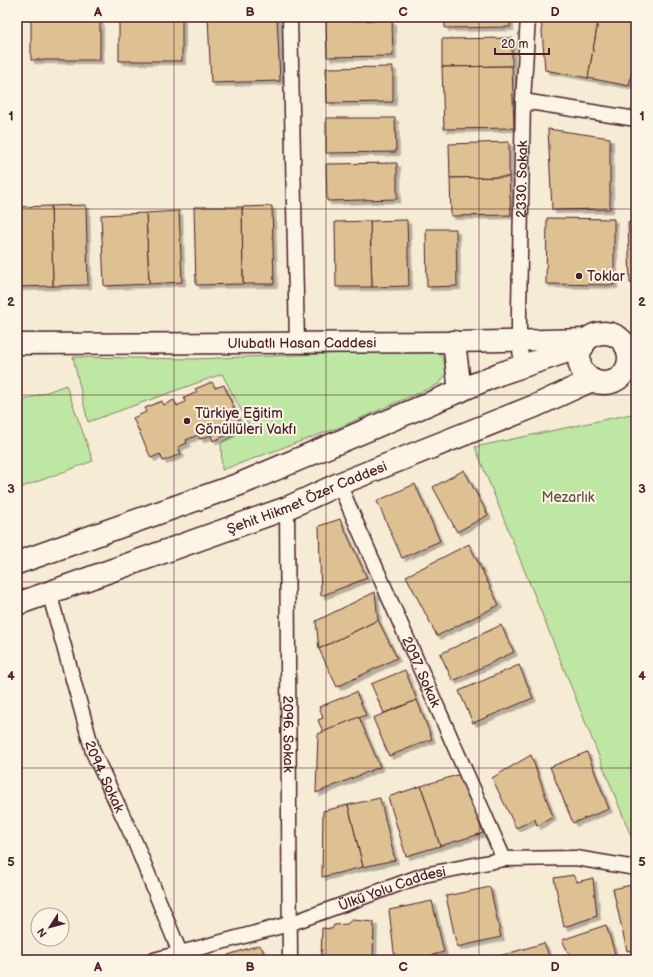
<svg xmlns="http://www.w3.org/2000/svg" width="653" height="977" font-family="'Balsamiq Sans',sans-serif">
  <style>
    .green { fill: #bee7a3; stroke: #848367 }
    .building { fill: #ddc192; stroke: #4a1f2b; filter: url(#shadow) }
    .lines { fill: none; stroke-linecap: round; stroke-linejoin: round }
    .street-casing { stroke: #4a1f2b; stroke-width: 17 }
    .secondary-casing { stroke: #4a1f2b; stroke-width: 23 }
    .primary-casing { stroke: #4a1f2b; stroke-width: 25 }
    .street { stroke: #fcf5e5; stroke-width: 14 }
    .secondary { stroke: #fcf5e5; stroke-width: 20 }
    .primary { stroke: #fcf5e5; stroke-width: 22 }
    .grid { fill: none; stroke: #4a1f2b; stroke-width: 1; stroke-opacity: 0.55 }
    .poi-dot { fill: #4a1f2b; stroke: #fcf5e5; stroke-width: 1.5 }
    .labels { text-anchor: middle; stroke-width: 4; stroke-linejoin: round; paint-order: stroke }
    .street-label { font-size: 14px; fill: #4a1f2b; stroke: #fcf5e5 }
    .poi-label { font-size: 14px; fill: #4a1f2b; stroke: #fcf5e5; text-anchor: start }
    .park-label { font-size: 14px; fill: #675149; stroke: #fcf5e5 }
    .neatline { fill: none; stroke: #4a1f2b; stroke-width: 1.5 }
    .grid-label { font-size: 13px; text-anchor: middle; font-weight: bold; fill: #4a1f2b }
  </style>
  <defs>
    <filter id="shadow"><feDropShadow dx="3.5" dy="3.5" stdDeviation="0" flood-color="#0004"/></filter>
  </defs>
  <rect width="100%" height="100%" fill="#f6ebd4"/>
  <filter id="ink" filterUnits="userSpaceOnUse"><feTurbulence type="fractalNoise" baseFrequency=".025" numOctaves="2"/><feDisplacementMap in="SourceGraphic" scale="8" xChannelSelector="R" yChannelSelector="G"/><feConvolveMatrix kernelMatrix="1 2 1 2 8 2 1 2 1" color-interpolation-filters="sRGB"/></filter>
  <g filter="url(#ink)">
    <g class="green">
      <polygon points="423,350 440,353 445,363 446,374 439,384 340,427 222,470 221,443 249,425 222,374 88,422 73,357 195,359"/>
      <polygon points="66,385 93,461 17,489 17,403"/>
      <polygon points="636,413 636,846 635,846 475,447"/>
    </g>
    <g class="building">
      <rect x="31" y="17" width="69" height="43"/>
      <rect x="119" y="17" width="63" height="44"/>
      <polygon points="208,17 277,17 280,81 211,83"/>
      <polygon points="445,17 510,17 510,27 445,28"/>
      <polygon points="541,17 599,17 588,78 545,70"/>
      <polygon points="599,17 618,17 636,20 636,48 629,86 588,78"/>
      <polygon points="392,20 393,56 327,57 326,21"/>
      <polygon points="512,38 512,66 442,67 442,39"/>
      <polygon points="512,66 514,128 444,129 442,67"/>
      <polygon points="393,67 393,102 327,103 326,68"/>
      <polygon points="326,118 395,118 396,152 326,153"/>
      <polygon points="548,129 610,138 610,209 552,210"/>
      <polygon points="633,135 636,135 636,180 634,180"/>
      <polygon points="509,142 509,177 450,178 449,144"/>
      <polygon points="397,163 397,199 327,201 326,164"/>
      <polygon points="509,177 511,215 451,216 450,178"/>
      <polygon points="86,205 88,285 53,286 51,206"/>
      <polygon points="51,206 53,286 17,287 17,207"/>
      <polygon points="272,206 274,284 243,284 242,207"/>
      <polygon points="194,207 242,207 243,284 196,285"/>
      <polygon points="179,211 182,282 149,284 146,213"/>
      <polygon points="146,213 149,284 104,286 101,215"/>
      <polygon points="547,218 614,219 614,285 546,284"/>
      <polygon points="407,220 409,286 372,287 370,221"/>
      <polygon points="370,221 372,287 336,287 335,222"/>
      <polygon points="628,222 636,223 636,284 630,283"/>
      <polygon points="426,229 456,229 457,286 427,287"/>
      <polygon points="212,382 215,388 224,385 241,425 231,429 232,433 213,441 211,435 200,439 198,435 186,440 187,443 178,447 181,454 163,461 160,454 151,458 133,418 146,412 145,408 162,401 164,405 174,400 177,406 185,402 184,398 197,392 195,389"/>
      <polygon points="464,470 488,515 457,532 433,487"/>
      <polygon points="415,484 440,541 402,558 377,501"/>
      <polygon points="340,519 367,578 321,596 319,526"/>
      <polygon points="469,544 499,605 437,636 406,576"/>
      <polygon points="375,592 378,620 319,649 316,621"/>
      <polygon points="378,620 397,658 337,687 319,649"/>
      <polygon points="501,625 514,652 453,681 440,654"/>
      <polygon points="519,665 533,698 473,723 459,691"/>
      <polygon points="405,670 417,700 384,713 371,684"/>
      <polygon points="356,692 366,715 323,732 318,720 323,718 319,707"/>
      <polygon points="417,700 432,739 389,756 373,718"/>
      <polygon points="359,717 380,767 316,793 318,734"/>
      <polygon points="587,752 609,809 573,823 550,767"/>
      <polygon points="531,755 553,817 537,826 535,819 516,828 492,778"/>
      <polygon points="464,773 483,833 440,846 421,786"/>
      <polygon points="421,786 440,846 406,856 388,797"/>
      <polygon points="380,798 395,860 363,867 348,805"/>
      <polygon points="348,805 363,867 322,877 323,811"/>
      <polygon points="573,875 577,882 593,878 597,916 564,927 554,878"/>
      <polygon points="636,884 636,949 627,951 613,889"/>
      <polygon points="490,887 501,937 457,947 446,896"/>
      <polygon points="432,901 444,952 415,960 395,960 389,910"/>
      <polygon points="352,920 374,922 373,960 321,960 322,928 332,929 334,925 347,924"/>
      <polygon points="606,925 616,957 608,960 572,960 562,940"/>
      <polygon points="544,943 551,960 486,960"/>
      <polygon points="259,945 263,950 263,960 229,960 228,955"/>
    </g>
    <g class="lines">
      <g class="street-casing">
        <g id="street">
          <polyline points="290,17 297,343"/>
          <polyline points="523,101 636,119"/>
          <path id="s1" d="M522 366 519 341V309L523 101 528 17"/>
          <path id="s2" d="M339 484 504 859"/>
          <path id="s3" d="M287 508 290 960"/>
          <path id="s4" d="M49 592 93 752 135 842 180 953"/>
          <path id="s5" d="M154 960 289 924 424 875 504 859 576 858 636 868"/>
        </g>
      </g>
      <g class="secondary-casing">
        <g id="secondary">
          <path id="s6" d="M17 344 454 342 588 339"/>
        </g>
      </g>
      <g class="primary-casing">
        <g id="primary">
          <circle cx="604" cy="358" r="25"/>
          <polyline points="454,342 460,391"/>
          <polyline points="17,563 240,484 499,374 583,346"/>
          <path id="s7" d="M17 604 287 508 339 484 535 406 592 380"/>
        </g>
      </g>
      <use href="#street" class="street"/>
      <use href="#secondary" class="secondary"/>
      <use href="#primary" class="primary"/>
    </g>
  </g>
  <path class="grid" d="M174 17V960M326 17V960M479 17V960M17 209H636M17 395H636M17 582H636M17 768H636"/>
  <g class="poi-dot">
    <circle cx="579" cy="276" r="4"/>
    <circle cx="187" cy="421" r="4"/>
  </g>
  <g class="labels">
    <g class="street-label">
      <text dy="5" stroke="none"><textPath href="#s1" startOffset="187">2330. Sokak</textPath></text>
      <text dy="5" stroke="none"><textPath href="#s6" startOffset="285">Ulubatlı Hasan Caddesi</textPath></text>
      <text dy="5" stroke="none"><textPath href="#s7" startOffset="309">Şehit Hikmet Özer Caddesi</textPath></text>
      <text dy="5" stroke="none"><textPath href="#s2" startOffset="205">2097. Sokak</textPath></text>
      <text dy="5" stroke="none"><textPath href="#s3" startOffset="226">2096. Sokak</textPath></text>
      <text dy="5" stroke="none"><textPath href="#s4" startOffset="193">2094. Sokak</textPath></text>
      <text dy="5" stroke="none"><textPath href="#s5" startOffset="249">Ülkü Yolu Caddesi</textPath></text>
    </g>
    <g class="poi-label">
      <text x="587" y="281">Toklar</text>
      <text x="195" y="418">Türkiye Eğitim<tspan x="195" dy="16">Gönüllüleri Vakfı</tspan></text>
    </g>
    <g class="park-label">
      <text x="568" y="502">Mezarlık</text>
    </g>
  </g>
  <rect width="653" height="977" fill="none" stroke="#fcf5e5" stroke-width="44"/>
  <g transform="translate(50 927) rotate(234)"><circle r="19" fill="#fcf5e5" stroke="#b59f9b"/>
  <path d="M0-3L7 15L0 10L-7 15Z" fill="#4a1f2b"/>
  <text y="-6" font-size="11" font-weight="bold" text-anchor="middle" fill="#4a1f2b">N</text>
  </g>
  <path d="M495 48v6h54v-6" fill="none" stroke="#4a1f2b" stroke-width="2"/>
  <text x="501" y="48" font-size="12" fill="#4a1f2b" stroke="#fcf5e5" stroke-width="3" paint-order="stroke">20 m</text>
  <rect x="22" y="22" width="609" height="933" class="neatline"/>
  <g class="grid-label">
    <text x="98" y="16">A</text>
    <text x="250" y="16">B</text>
    <text x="403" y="16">C</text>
    <text x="555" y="16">D</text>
    <text x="11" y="120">1</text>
    <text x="642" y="120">1</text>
    <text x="11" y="306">2</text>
    <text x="642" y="306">2</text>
    <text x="11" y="493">3</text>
    <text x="642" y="493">3</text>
    <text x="11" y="680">4</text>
    <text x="642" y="680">4</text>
    <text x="11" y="866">5</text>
    <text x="642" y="866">5</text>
    <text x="98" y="971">A</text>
    <text x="250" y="971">B</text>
    <text x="403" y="971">C</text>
    <text x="555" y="971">D</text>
  </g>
</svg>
